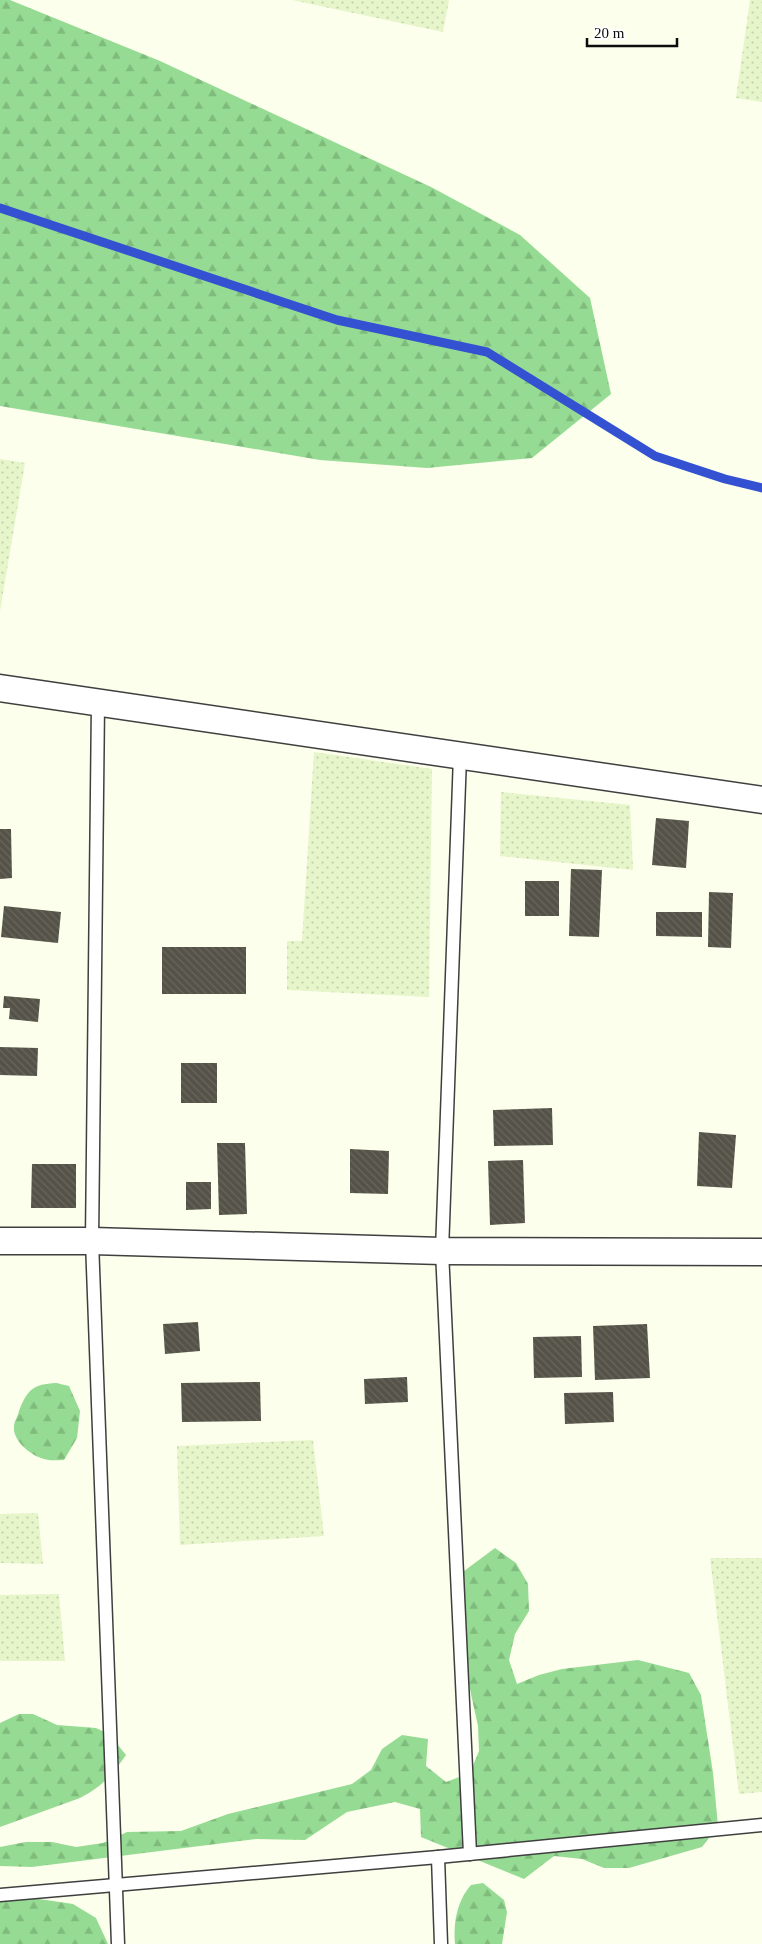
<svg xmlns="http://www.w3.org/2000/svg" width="762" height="1944" font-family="'Times New Roman',serif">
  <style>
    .farmland { fill: url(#farmland-dots) }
    .forest { fill: url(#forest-firs) }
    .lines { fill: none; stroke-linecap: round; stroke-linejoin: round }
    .stream { stroke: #3351d1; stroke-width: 9 }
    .building { fill: url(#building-back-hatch) }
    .service-casing { stroke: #3f3f3f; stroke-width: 15 }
    .minor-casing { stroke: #3f3f3f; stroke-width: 29 }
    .service { stroke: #fff; stroke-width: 12 }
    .minor { stroke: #fff; stroke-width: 26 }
  </style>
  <defs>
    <pattern id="farmland-dots" width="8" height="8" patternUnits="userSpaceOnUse" patternTransform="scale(1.25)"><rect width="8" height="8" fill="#e7f5ca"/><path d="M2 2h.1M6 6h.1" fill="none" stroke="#c5d1ac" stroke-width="1.8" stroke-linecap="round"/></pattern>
    <pattern id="forest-firs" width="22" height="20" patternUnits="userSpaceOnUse" patternTransform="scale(1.25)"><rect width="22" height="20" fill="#96db93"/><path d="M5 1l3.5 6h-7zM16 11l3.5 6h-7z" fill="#80bb7e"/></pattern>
    <pattern id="building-back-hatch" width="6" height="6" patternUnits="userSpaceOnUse" patternTransform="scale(1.25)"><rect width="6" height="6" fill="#555248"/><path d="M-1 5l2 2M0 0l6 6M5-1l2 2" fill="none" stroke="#68665e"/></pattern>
  </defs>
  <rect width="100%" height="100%" fill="#fbffeb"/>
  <g class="farmland">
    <polygon points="292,0 449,0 443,32"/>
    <polygon points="750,0 762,0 762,102 736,98"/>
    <polygon points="0,459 25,463 0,611"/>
    <polygon points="314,752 432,769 429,997 287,990 287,941 302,941"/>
    <polygon points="501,792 630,805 633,870 500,856"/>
    <polygon points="313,1440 324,1536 180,1545 177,1446"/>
    <polygon points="38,1513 43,1564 0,1563 0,1514"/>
    <polygon points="710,1558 762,1558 762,1792 739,1794"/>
    <polygon points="59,1594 65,1661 0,1661 0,1595"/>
  </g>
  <g class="forest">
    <polygon points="0,0 10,0 160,61 431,187 520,235 590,298 611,394 532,458 427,468 320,460 0,406"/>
    <path d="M56 1383 69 1386 80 1411 77 1438 64 1460C57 1460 50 1461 44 1459 32 1456 12 1441 14 1426 14 1422 18 1416 19 1411 27 1390 33 1384 56 1383Z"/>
    <polygon points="495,1548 516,1563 528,1584 529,1611 515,1634 509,1660 517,1684 539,1675 562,1669 638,1660 689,1673 701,1695 713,1773 718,1826 702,1847 629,1868 604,1868 582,1859 554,1856 524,1879 421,1837 420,1809 395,1802 347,1812 305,1840 256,1839 32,1867 0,1866 0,1847 26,1842 52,1842 76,1847 103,1843 127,1832 181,1831 228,1814 352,1784 371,1770 382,1749 402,1735 428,1739 426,1766 446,1782 470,1773 479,1751 478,1726 462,1653 456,1577"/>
    <path d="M19 1714H33L57 1725 96 1728 109 1734 126 1755C112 1775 103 1786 80 1798L0 1827V1723Z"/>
    <path d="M483 1883 504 1900 507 1912 502 1944H455C453 1923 457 1901 471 1885Z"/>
    <polygon points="19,1896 73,1904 96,1918 108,1944 0,1944 0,1900"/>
  </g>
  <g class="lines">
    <polyline class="stream" points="0,208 337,320 487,352 655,456 725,479 762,488"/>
  </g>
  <g class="building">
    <polygon points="656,818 689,821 686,868 652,865"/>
    <polygon points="0,829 11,829 12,878 0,879"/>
    <polygon points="571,869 602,870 599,937 569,936"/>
    <rect x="525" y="881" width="34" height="35"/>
    <polygon points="709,892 733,893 731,948 708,947"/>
    <polygon points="4,906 61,912 58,943 1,937"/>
    <polygon points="656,912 702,912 702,937 656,936"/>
    <rect x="162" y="947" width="84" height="47"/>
    <polygon points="4,996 40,999 38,1022 9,1019 10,1008 3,1008"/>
    <polygon points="0,1047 38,1048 37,1076 0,1075"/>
    <rect x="181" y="1063" width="36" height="40"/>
    <polygon points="552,1108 553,1145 494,1146 493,1110"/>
    <polygon points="699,1132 736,1135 732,1188 697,1186"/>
    <polygon points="217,1143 245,1143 247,1214 219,1215"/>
    <polygon points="350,1149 389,1151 388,1194 350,1193"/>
    <polygon points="523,1160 525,1223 490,1225 488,1161"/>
    <polygon points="32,1164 76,1164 76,1208 31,1208"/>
    <polygon points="186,1182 211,1182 211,1209 186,1210"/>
    <polygon points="198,1322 200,1351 165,1354 163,1324"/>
    <polygon points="647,1324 650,1378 595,1380 593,1326"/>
    <polygon points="581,1336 582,1377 534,1378 533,1337"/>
    <polygon points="407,1377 408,1402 365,1404 364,1379"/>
    <polygon points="260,1382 261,1421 182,1422 181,1383"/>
    <polygon points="613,1392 614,1422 565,1424 564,1393"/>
  </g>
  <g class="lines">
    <g class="service-casing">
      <g id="service">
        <polyline points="98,703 92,1241 118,1944"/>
        <polyline points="460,756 442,1251 470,1854"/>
        <polyline points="438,1857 441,1944"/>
        <polyline points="0,1895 438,1857 762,1825"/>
      </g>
    </g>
    <g class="minor-casing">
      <g id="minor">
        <polyline points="0,688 762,800"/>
        <polyline points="0,1241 92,1241 442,1251 762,1252"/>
      </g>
    </g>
    <use href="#service" class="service"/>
    <use href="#minor" class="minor"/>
  </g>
  <path d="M587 38v8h90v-8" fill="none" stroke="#0c0c0c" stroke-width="2.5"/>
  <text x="594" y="38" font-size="15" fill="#0c0c0c" stroke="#ffffff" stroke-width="4" paint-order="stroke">20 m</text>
</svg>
